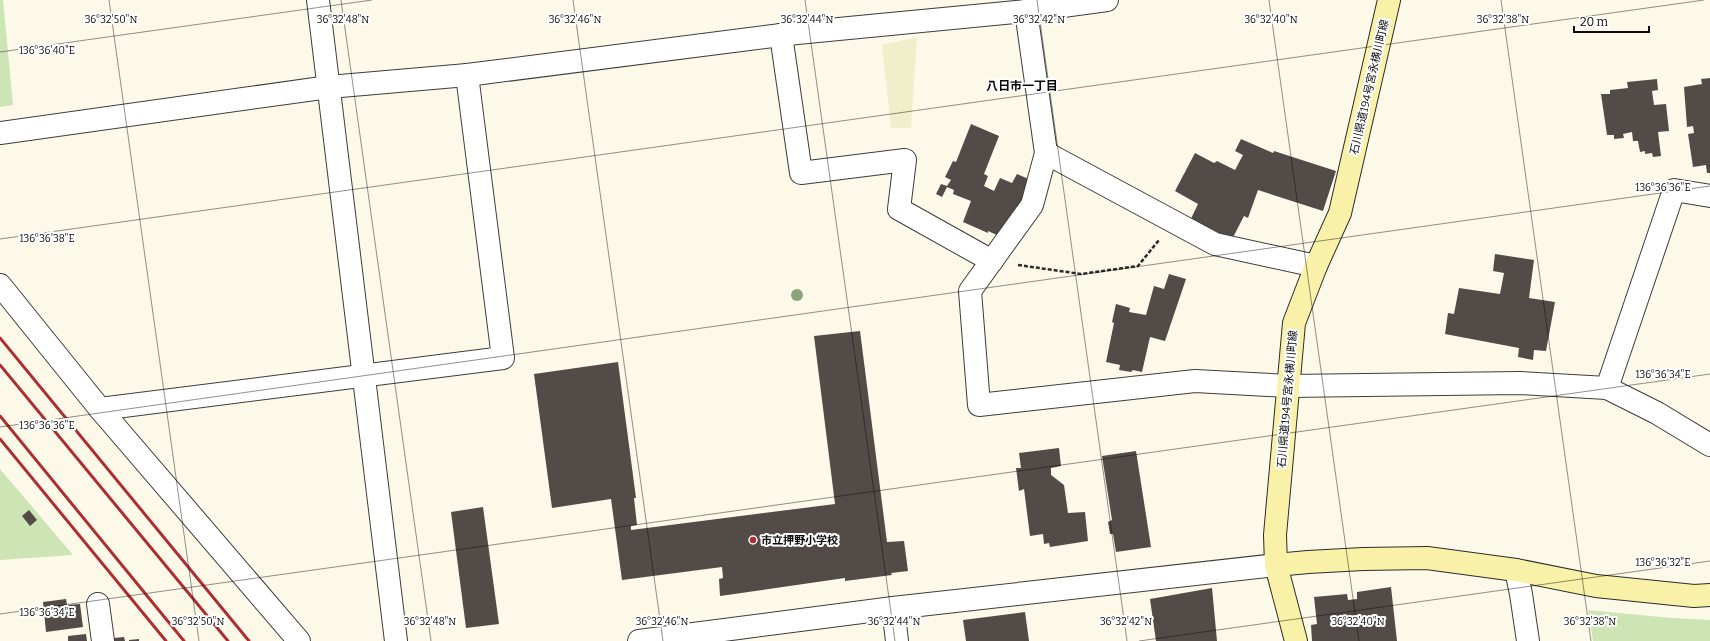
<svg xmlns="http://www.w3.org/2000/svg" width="1710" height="641" font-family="Bitter,'Noto Sans JP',serif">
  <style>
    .farmland { fill: #f1eecb }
    .green { fill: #cde4b5 }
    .building { fill: #524b47 }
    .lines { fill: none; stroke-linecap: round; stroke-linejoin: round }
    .street-casing { stroke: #3d3d3d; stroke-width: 24 }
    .secondary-casing { stroke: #2c2c2c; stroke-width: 24 }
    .path { stroke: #2c2c2c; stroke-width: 2.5; stroke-dasharray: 4 2; stroke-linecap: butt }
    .street { stroke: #fff; stroke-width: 22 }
    .secondary { stroke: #f9f1a7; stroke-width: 22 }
    .rail { stroke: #af2d32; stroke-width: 3 }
    .tree { fill: #8aa37a }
    .ticks { fill: none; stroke: #0a0a0a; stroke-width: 1; stroke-opacity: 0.45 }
    .poi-dot { fill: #af2d32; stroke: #fff; stroke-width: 1.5 }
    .labels { text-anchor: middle; stroke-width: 4; stroke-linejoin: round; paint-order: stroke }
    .street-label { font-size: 11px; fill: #0a0a0a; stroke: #fff }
    .poi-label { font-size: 11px; font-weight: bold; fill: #0a0a0a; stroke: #fff; text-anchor: start }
    .neighbourhood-label { font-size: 12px; font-weight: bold; fill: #0a0a0a; stroke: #fff }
    .ticks-label { font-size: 10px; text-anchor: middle; fill: #0a0a0a; stroke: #fff; stroke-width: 4; stroke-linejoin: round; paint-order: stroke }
  </style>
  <rect width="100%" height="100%" fill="#fdf9e8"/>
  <polygon class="farmland" points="917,37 911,128 891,128 882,45"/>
  <g class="green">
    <polygon points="0,0 3,0 13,105 0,107"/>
    <polygon points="0,469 73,555 0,560"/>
    <polygon points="1588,610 1671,618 1710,620 1710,641 1593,641"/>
  </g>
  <g class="building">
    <polygon points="1710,78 1710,173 1707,173 1706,165 1693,167 1688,134 1694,133 1693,126 1687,127 1684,87 1702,84 1701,79"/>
    <polygon points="1657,79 1658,90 1652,91 1654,105 1666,104 1669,131 1658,132 1661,156 1653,157 1652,153 1645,154 1645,151 1640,152 1638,141 1633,141 1632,132 1623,134 1624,138 1614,139 1614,135 1607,135 1601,94 1610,94 1610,90 1628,88 1627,82"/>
    <polygon points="971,124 999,136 984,174 988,176 984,186 994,191 1000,178 1012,183 1017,174 1031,180 1017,215 1012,213 1003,235 999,236 988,231 988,233 963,222 971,201 953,194 954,190 947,187 942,197 936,194 941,184 947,186 951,180 945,177 953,161 956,162"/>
    <polygon points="1241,139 1273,153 1274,151 1336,171 1323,211 1258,190 1248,218 1244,216 1228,247 1187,227 1198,204 1175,191 1195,153 1214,163 1217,161 1235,170 1243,155 1235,151"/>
    <polygon points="1495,254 1534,260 1529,298 1555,302 1546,351 1534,350 1533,360 1518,357 1519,348 1445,334 1448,313 1454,314 1459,288 1500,294 1504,273 1493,271"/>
    <polygon points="1169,274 1186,279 1165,341 1150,337 1142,372 1133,370 1131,372 1119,370 1120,365 1106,362 1114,323 1112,322 1116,304 1130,308 1129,312 1146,315 1154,286 1164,289"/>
    <polygon points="860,331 887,542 904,541 908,571 891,573 892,575 845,581 845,578 824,581 720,596 719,579 723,578 722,567 622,580 611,499 552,508 534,374 618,362 636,498 634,498 637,525 631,526 631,530 835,504 814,336"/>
    <polygon points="1059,448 1061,466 1051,468 1051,475 1064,485 1068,513 1085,512 1088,541 1050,547 1049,543 1044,544 1043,534 1030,536 1024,489 1019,491 1016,468 1021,468 1019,453"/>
    <polygon points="1136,451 1151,547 1116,552 1113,534 1110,534 1108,522 1112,520 1102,456"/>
    <polygon points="483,507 499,624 466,628 451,512"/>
    <polygon points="29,510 37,520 30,526 22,516"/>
    <polygon points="1391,587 1397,641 1312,641 1311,625 1317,624 1314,597 1347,594 1348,600 1357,599 1357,592"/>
    <polygon points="1212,588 1217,641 1156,641 1150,599"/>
    <polygon points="66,599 67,605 80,604 83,627 46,632 43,602"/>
    <polygon points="1025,612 1029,641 966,641 963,620"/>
    <polygon points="86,634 87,641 68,641 68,636"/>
    <polygon points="124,637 125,641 114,641 114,638"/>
    <polygon points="139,639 139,641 129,641 129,640"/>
  </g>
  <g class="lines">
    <g class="street-casing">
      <g id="street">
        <polyline points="318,0 396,641"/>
        <polyline points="1026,11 1046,153 1032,205 970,291 979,405 1195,381 1288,386 1520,383 1607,388 1657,413 1710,445"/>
        <polyline points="781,35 801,173 905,160 899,209 992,261"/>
        <polyline points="0,133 329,87 467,75 797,33 1026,11 1107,0"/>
        <polyline points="1046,153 1215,244 1316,266"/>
        <polyline points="0,285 100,409 299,641"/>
        <polyline points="1607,388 1674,190 1710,196"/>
        <polyline points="100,409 503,358 467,75"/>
        <polyline points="1516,570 1521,594 1528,641"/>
        <polyline points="98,604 103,641"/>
        <polyline points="893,608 897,641"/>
        <polyline points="639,641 893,608 1276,565"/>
      </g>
    </g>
    <g class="secondary-casing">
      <g id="secondary">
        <polyline points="1276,565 1308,562 1363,559 1427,558 1516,570 1596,586 1694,596 1710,595"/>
        <polyline points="1296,641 1276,565 1275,535 1294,323 1316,266 1340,213 1389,0"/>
      </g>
    </g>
    <polyline class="path" points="1018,265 1081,274 1138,266 1159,240"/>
    <use href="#street" class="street"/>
    <use href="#secondary" class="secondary"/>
    <g class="rail">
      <polyline points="0,338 249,641"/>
      <polyline points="0,365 228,641"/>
      <polyline points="0,416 184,641"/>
      <polyline points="0,439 166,641"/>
    </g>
  </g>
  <circle class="tree" cx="797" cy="295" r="6"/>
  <path class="ticks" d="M109 0 199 641M341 0 431 641M573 0 663 641M805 0 895 641M1037 0 1127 641M1269 0 1359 641M1501 0 1591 641M0 52 372 0M0 239 1704 0M0 427 1710 186M0 614 1710 374M1139 641 1710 561"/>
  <circle class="poi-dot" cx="753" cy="540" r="4"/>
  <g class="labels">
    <g class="street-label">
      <text transform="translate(1369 87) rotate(-77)" y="4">石川県道194号宮永横川町線</text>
      <text transform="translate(1287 399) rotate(-85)" y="4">石川県道194号宮永横川町線</text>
    </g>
    <g class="poi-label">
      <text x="761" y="544">市立押野小学校</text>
    </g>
    <g class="neighbourhood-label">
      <text x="1022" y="90">八日市一丁目</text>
    </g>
  </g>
  <g class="ticks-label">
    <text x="111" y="23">36°32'50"N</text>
    <text x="343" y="23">36°32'48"N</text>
    <text x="575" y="23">36°32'46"N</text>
    <text x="807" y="23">36°32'44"N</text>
    <text x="1039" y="23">36°32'42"N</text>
    <text x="1271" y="23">36°32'40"N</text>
    <text x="1503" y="23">36°32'38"N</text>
    <text x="47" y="54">136°36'40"E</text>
    <text x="1663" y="191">136°36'36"E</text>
    <text x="47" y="242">136°36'38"E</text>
    <text x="1663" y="378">136°36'34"E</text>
    <text x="47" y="429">136°36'36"E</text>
    <text x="1663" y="566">136°36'32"E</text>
    <text x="47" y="616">136°36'34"E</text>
    <text x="198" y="625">36°32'50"N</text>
    <text x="430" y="625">36°32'48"N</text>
    <text x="662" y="625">36°32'46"N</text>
    <text x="894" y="625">36°32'44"N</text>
    <text x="1126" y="625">36°32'42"N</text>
    <text x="1358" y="625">36°32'40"N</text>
    <text x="1590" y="625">36°32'38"N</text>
  </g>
  <path d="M1574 26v6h75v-6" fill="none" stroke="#0a0a0a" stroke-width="2"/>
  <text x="1580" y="26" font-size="12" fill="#0a0a0a" stroke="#ffffff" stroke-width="3" paint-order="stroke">20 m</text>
</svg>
